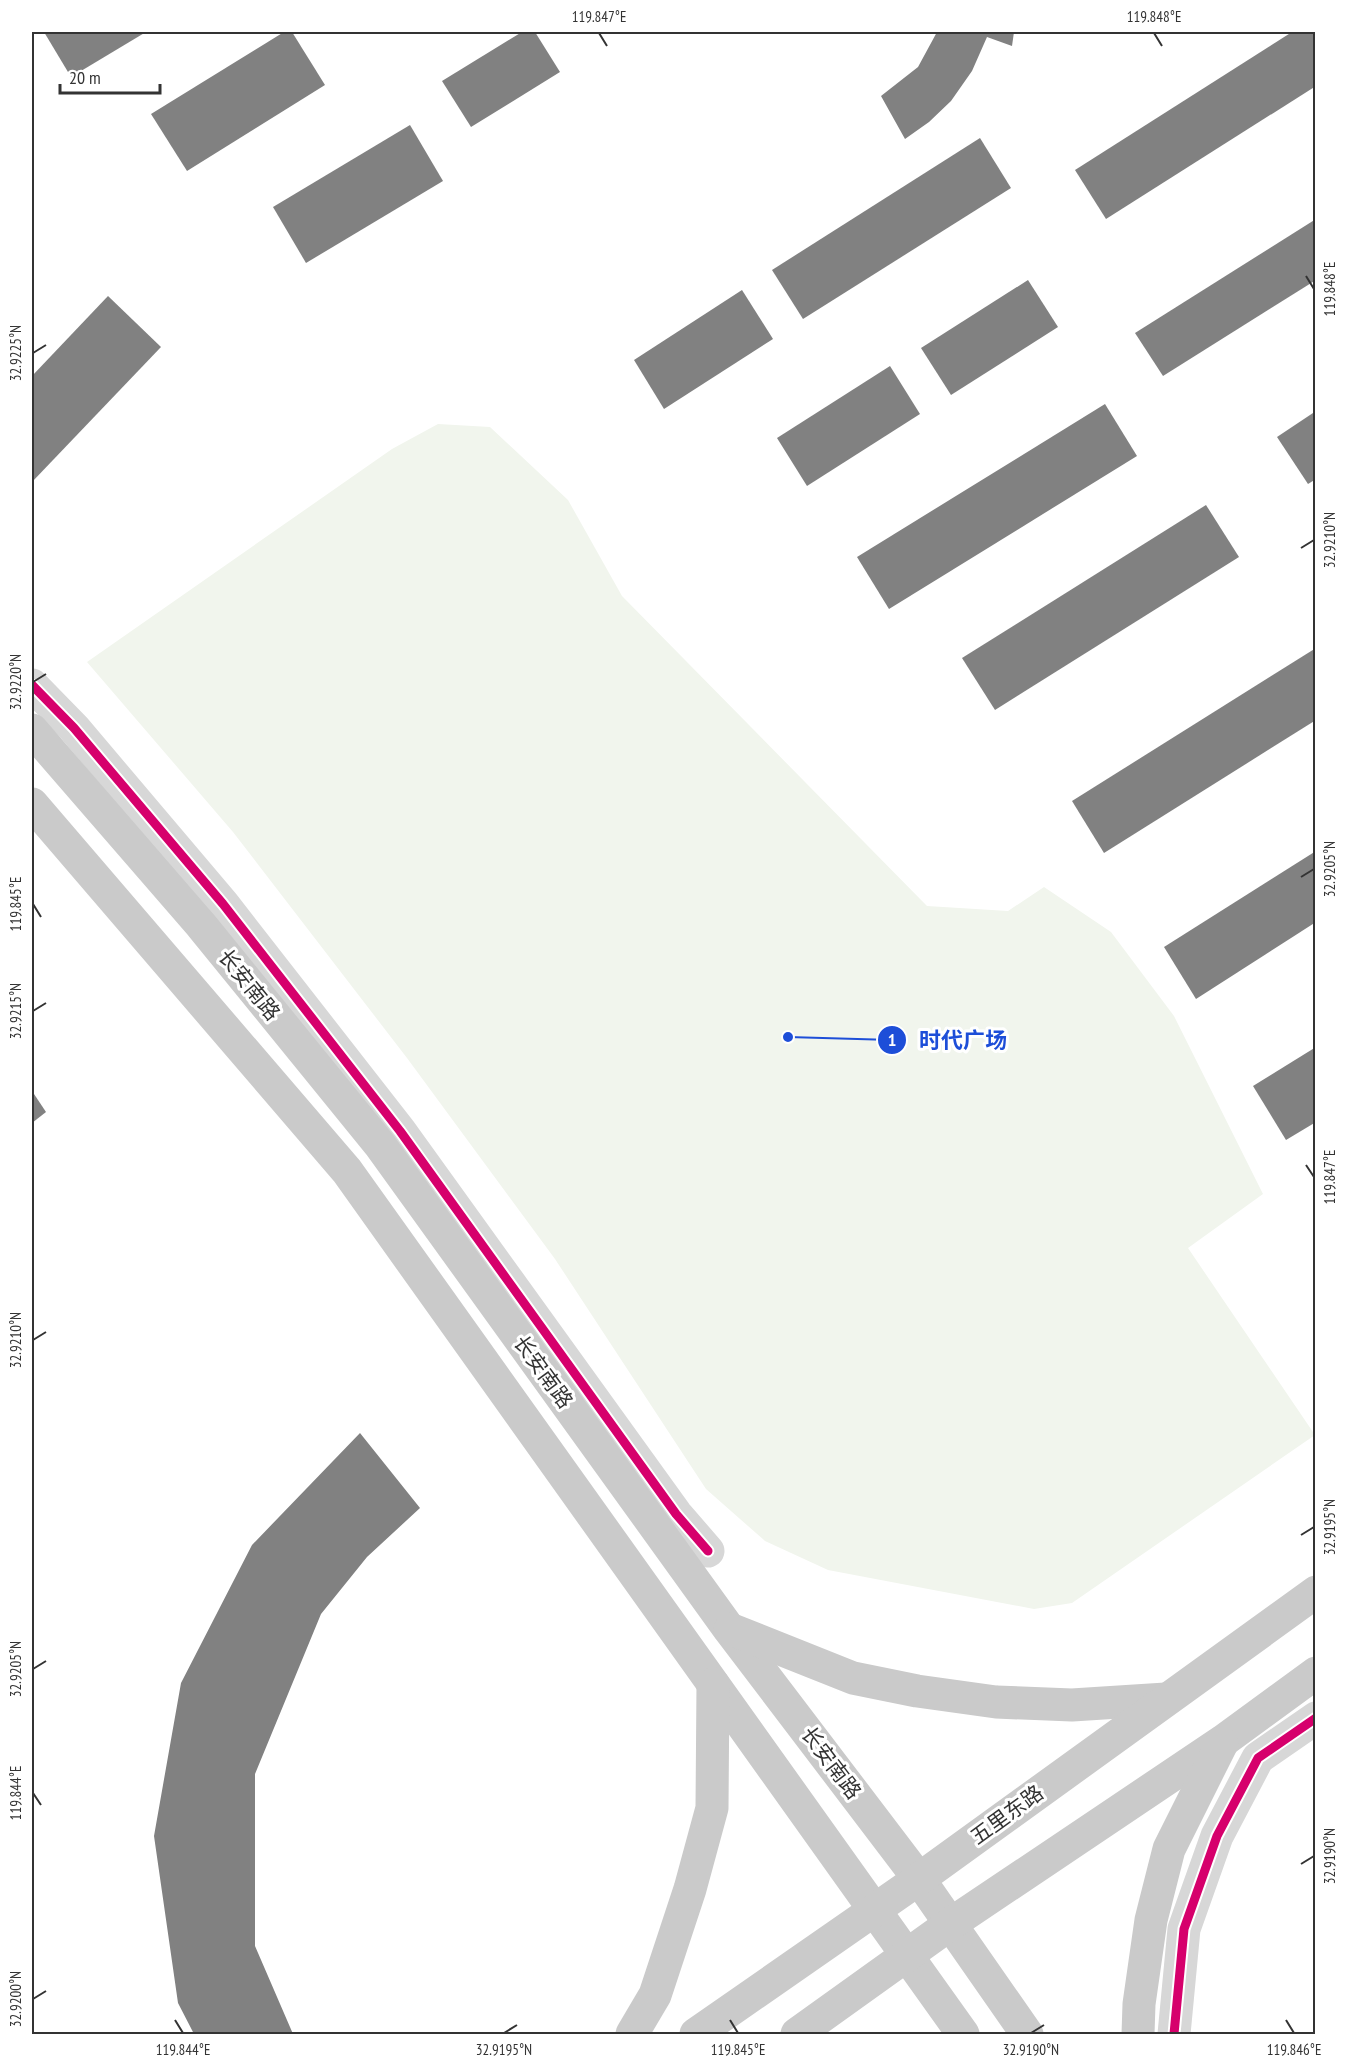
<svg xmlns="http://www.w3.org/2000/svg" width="1347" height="2066" font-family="'PT Sans Narrow','Noto Sans SC',sans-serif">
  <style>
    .green { fill: #f1f5ed }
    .building { fill: #818181 }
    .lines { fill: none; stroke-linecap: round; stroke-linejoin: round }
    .minor { stroke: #d7d7d7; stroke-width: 33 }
    .major { stroke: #cacaca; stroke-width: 33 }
    .cycleway-casing { stroke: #fff; stroke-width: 13 }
    .cycleway { stroke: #d6006c; stroke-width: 9 }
    .ticks { fill: none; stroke: #333; stroke-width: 2 }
    .labels { text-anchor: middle; stroke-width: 6; stroke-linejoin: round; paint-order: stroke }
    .street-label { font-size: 21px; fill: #333; stroke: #fff }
    .leader { fill: none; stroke: #1d4ed8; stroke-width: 2 }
    .callout-dot { fill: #1d4ed8; stroke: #fff; stroke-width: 2 }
    .mark-label { font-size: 18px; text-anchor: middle; font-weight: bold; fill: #fff }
    .callout-label { font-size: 22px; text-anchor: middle; font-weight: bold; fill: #1d4ed8; stroke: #fff; stroke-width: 6; stroke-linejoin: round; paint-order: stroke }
    .neatline { fill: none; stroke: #333; stroke-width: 2 }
    .ticks-label { font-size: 15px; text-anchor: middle; fill: #333 }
  </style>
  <rect width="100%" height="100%" fill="#fff"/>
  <polygon class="green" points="438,424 490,427 568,500 622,596 927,906 1008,911 1044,887 1111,932 1174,1016 1263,1194 1188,1248 1315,1435 1072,1603 1034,1609 828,1570 765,1541 706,1489 555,1259 407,1058 233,832 87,662 392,449"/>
  <g class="building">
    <polygon points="44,32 146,32 71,77"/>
    <polygon points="284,32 292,32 325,85 187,171 151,114"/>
    <polygon points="522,32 535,32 560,72 471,127 442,81"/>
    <polygon points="937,32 1014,32 1012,46 987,37 972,71 951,101 929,122 905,139 881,96 918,67"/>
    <polygon points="1292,32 1316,32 1316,86 1106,219 1075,170"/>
    <polygon points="410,125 443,181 306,263 273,207"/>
    <polygon points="980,138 1011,188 803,319 772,270"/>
    <polygon points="1316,219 1316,280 1163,376 1135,333"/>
    <polygon points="1028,280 1058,327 951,395 921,348"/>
    <polygon points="742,290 773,339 664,409 634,360"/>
    <polygon points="108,296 161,347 32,482 32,376"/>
    <polygon points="890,366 920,414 807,486 777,438"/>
    <polygon points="1105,404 1137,456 889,609 857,557"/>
    <polygon points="1316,411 1316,479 1308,484 1277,437"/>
    <polygon points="1206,505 1239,557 995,710 962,658"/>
    <polygon points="1316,648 1316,720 1104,853 1072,801"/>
    <polygon points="1316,851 1316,922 1196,999 1164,947"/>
    <polygon points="1316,1047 1316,1122 1286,1140 1253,1086"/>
    <polygon points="32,1091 46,1112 32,1123"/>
    <polygon points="360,1433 420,1508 367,1557 321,1614 255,1774 255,1946 293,2034 194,2034 178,2003 154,1836 181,1683 252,1545"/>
  </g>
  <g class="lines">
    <g class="minor">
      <polyline points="32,685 74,728 223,904 400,1131 676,1514 708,1551"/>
      <polyline points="1174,2034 1184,1929 1217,1836 1258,1758 1316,1718"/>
    </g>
    <g class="major">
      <polyline points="32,730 201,925 380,1145 729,1629 919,1879 1027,2034"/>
      <polyline points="32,804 347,1171 963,2034"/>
      <polyline points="730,1629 853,1678 917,1691 996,1702 1072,1705 1166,1699"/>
      <polyline points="632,2034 655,1995 690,1889 712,1808 713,1684"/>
      <polyline points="696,2034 919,1879 1316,1592"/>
      <polyline points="797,2034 949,1925 1223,1741 1316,1673"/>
      <polyline points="1138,2034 1139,2004 1151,1920 1169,1849 1222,1743"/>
    </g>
    <g class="cycleway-casing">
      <g id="cycleway">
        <polyline points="32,685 74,728 223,904 400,1131 676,1514 708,1551"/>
        <polyline points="1174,2034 1184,1929 1217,1836 1258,1758 1316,1718"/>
      </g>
    </g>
    <use href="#cycleway" class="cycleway"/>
  </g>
  <path class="ticks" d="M599 33 607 46M1154 33 1162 46M1306 276 1314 289M33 353 46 345M1301 548 1314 540M33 682 46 674M1301 877 1314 869M33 904 41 917M33 1011 46 1003M1306 1165 1314 1177M33 1340 46 1332M1301 1535 1314 1527M33 1669 46 1661M33 1793 41 1805M1301 1864 1314 1856M33 1999 46 1991M175 2020 183 2033M730 2020 738 2033M1286 2020 1294 2033M504 2033 517 2025M1031 2033 1044 2025"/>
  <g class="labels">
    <g class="street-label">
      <text transform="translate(249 985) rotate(51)" y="7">长安南路</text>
      <text transform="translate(543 1372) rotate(54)" y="7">长安南路</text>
      <text transform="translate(831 1763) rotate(53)" y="7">长安南路</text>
      <text transform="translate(1007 1815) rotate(-36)" y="7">五里东路</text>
    </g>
  </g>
  <path class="leader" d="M788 1037L892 1040"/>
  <g class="callout-dot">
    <circle cx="788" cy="1037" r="6"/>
    <circle cx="892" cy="1040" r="15"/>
  </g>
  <g class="mark-label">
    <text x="892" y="1046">1</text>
  </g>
  <g class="callout-label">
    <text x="963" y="1048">时代广场</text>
  </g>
  <rect width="1347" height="2066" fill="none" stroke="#ffffff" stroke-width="66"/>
  <path d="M60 84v9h100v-9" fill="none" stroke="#333333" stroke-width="3"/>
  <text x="69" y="84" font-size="18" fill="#333333" stroke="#ffffff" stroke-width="4.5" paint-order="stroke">20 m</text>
  <rect x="33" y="33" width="1281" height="2000" class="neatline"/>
  <g class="ticks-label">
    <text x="599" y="22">119.847°E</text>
    <text x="1154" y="22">119.848°E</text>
    <text transform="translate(1330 289) rotate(-90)" y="5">119.848°E</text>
    <text transform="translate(16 353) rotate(-90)" y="5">32.9225°N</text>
    <text transform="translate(1330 540) rotate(-90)" y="5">32.9210°N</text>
    <text transform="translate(16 682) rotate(-90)" y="5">32.9220°N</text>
    <text transform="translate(1330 869) rotate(-90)" y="5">32.9205°N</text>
    <text transform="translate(16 904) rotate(-90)" y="5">119.845°E</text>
    <text transform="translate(16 1011) rotate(-90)" y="5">32.9215°N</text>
    <text transform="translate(1330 1177) rotate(-90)" y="5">119.847°E</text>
    <text transform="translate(16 1340) rotate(-90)" y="5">32.9210°N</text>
    <text transform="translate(1330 1527) rotate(-90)" y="5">32.9195°N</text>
    <text transform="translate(16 1669) rotate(-90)" y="5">32.9205°N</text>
    <text transform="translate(16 1793) rotate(-90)" y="5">119.844°E</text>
    <text transform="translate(1330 1856) rotate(-90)" y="5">32.9190°N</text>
    <text transform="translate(16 1999) rotate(-90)" y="5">32.9200°N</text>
    <text x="183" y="2055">119.844°E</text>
    <text x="504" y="2055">32.9195°N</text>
    <text x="738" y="2055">119.845°E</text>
    <text x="1031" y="2055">32.9190°N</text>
    <text x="1294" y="2055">119.846°E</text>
  </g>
</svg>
